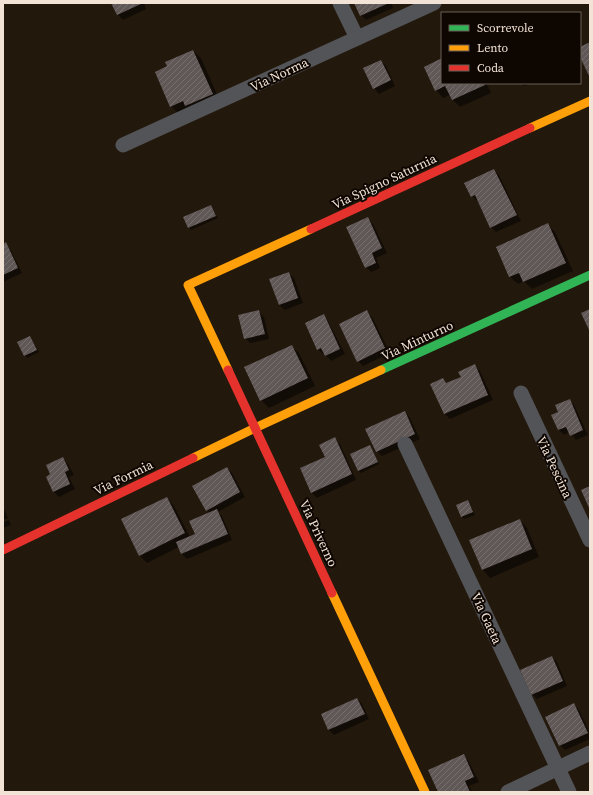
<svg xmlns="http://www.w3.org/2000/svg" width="593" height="795" font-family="'Source Serif 4',serif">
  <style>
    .shadow { fill: #0007 }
    .building { fill: url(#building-hatch) }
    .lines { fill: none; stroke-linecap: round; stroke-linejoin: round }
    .street { stroke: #535458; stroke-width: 15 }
    .fast { stroke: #30b455; stroke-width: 9 }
    .slow { stroke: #ff9f0a; stroke-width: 9 }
    .jam { stroke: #e5322d; stroke-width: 9 }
    .labels { text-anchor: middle; stroke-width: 4; stroke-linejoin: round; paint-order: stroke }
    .street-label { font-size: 13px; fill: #f2e3d6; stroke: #0e0601 }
  </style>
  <defs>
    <pattern id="building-hatch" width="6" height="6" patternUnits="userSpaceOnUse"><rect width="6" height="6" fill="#605757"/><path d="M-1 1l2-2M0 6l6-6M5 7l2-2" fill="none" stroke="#776f6e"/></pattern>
  </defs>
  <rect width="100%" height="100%" fill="#23180c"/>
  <g class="shadow">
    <polygon points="112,3 144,3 146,9 123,20 118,15"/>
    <polygon points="355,3 391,3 393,8 366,20 361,15"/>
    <polygon points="193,51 201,58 220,101 179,114 171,106 168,67"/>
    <polygon points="442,59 442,83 489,83 487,84 491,93 460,107 452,99 450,95 443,98 436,90"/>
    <polygon points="381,61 386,66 395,86 379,94 374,88"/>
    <polygon points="522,83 531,83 524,86"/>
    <polygon points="494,170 499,175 521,221 496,232 491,227 478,201 477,201 472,196"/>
    <polygon points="211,206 218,218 191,230 189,227"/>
    <polygon points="368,219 373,224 387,253 376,258 380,268 371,272 366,267"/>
    <polygon points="548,225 555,232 573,271 532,289 524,281 518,284 510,277 497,247"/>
    <polygon points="5,244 10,249 22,273 3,282 3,245"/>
    <polygon points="289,273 294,278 303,303 285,310 279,305"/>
    <polygon points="259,312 264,317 269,339 250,343 245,338"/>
    <polygon points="367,312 372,317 390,353 363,366 358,361"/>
    <polygon points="323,315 328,321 345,354 331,361 325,354 323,354 318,349"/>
    <polygon points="30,337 39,352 27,358 25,355"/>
    <polygon points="291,346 299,353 315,386 269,408 261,400"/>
    <polygon points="475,366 480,371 493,400 450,419 445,414 432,384 443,379 448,384 462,377"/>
    <polygon points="569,400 574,405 588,435 576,440 570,432 564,435 559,430 553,416 560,412"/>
    <polygon points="405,412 410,418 420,439 382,456 377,451"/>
    <polygon points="335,439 340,444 356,480 317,498 312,493 301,469 326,457"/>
    <polygon points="370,446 379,464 361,473 358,470"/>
    <polygon points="63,459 68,464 74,475 69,477 75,489 59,497 54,492 47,477 52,475"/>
    <polygon points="227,468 232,473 245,497 218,512 222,516 232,540 187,559 182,554 179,547 147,563 139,555 167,498 174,506 190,537 196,535 210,513 207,510"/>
    <polygon points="468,501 475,515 464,519 462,517 457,506"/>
    <polygon points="3,507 8,518 3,520"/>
    <polygon points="9,520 11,525 3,528 3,522"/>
    <polygon points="520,520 527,528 539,557 490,578 483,570 471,541"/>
    <polygon points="552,657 557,662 567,686 537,699 532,694"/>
    <polygon points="357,699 362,704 369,719 334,735 329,730 322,714"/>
    <polygon points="574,705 579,710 590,733 590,739 565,750 560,745"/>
    <polygon points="463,755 468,760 479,782 469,786 472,792 439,792"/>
  </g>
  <g class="building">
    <polygon points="111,3 143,3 117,15"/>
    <polygon points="354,3 389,3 360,16"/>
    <polygon points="590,42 590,78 580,57 580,47"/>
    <polygon points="193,50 213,94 185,106 183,101 170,107 155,72 167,66 165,62"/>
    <polygon points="442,58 442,83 483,83 485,85 452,100 445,86 435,91 424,67"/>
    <polygon points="381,60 391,80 373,89 363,68"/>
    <polygon points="494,169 517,215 490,228 475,195 471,197 464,183"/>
    <polygon points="211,205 216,216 188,228 183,217"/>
    <polygon points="368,217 382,248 372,253 376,263 365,268 346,227"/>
    <polygon points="548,223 566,263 523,282 519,273 509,277 496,247"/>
    <polygon points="6,242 18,268 3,275 3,244"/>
    <polygon points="289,272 298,298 279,305 269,279"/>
    <polygon points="590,309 590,332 581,313"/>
    <polygon points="259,310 265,334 244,339 238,315"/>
    <polygon points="367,310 385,348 357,362 339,324"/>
    <polygon points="324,314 340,349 325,356 321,348 317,350 305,323"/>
    <polygon points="30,336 37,350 24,356 17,342"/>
    <polygon points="292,345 308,378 260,401 244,367"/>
    <polygon points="475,364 488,395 444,414 430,384 443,378 446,383 461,377 458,372"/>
    <polygon points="570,399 583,430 570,436 566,427 558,430 551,415 558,412 555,405"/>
    <polygon points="405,411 415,434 376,452 365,429"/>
    <polygon points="335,437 352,474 311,493 300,468 325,457 319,445"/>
    <polygon points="370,445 378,462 358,471 350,454"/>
    <polygon points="63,457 69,470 65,472 70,484 53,492 46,477 50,474 46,465"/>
    <polygon points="227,467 240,492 206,511 192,486"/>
    <polygon points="590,486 590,510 581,490"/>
    <polygon points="167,497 185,533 139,556 121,519"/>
    <polygon points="468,500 473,512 461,517 456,505"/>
    <polygon points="217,509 228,534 181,554 176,542 195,534 189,521"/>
    <polygon points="520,519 532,549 482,570 469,540"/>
    <polygon points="552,656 563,681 531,695 520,670"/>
    <polygon points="357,698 365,714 328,730 321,714"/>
    <polygon points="574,703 588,733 559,746 545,717"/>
    <polygon points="464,754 474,777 465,781 470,792 438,792 428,770"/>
  </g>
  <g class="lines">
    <g class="street">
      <polyline points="340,3 357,38"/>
      <polyline points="123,145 434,3"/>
      <polyline points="521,393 590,540"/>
      <polyline points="405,444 569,792"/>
      <polyline points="508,792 590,753"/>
    </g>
    <polyline class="fast" points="381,370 590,275"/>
    <g class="slow">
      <polyline points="530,128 590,101"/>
      <polyline points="228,370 188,285 311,229"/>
      <polyline points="193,458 255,428 381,370"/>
      <polyline points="332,593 425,792"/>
    </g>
    <g class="jam">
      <polyline points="311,229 530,128"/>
      <polyline points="228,370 332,593"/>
      <polyline points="3,550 193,458"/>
    </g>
  </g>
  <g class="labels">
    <g class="street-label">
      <text transform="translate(279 74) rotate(-25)" y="5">Via Norma</text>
      <text transform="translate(384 181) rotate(-25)" y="5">Via Spigno Saturnia</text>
      <text transform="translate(417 340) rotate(-25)" y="5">Via Minturno</text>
      <text transform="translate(555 467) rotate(65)" y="5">Via Pescina</text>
      <text transform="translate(123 477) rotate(-26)" y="5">Via Formia</text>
      <text transform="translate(319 533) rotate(65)" y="5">Via Priverno</text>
      <text transform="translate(487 618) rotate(65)" y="5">Via Gaeta</text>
    </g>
  </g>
  <rect width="593" height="795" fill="none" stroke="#f2e3d6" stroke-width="8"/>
  <rect x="441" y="12" width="140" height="72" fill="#0e0601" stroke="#695e56"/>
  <rect x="449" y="25" width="20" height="6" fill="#30b455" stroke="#695e56"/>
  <text x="477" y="32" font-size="12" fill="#f2e3d6">Scorrevole</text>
  <rect x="449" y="45" width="20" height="6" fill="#ff9f0a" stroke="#695e56"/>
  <text x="477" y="52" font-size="12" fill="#f2e3d6">Lento</text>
  <rect x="449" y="65" width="20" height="6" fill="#e5322d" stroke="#695e56"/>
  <text x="477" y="72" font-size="12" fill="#f2e3d6">Coda</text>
</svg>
